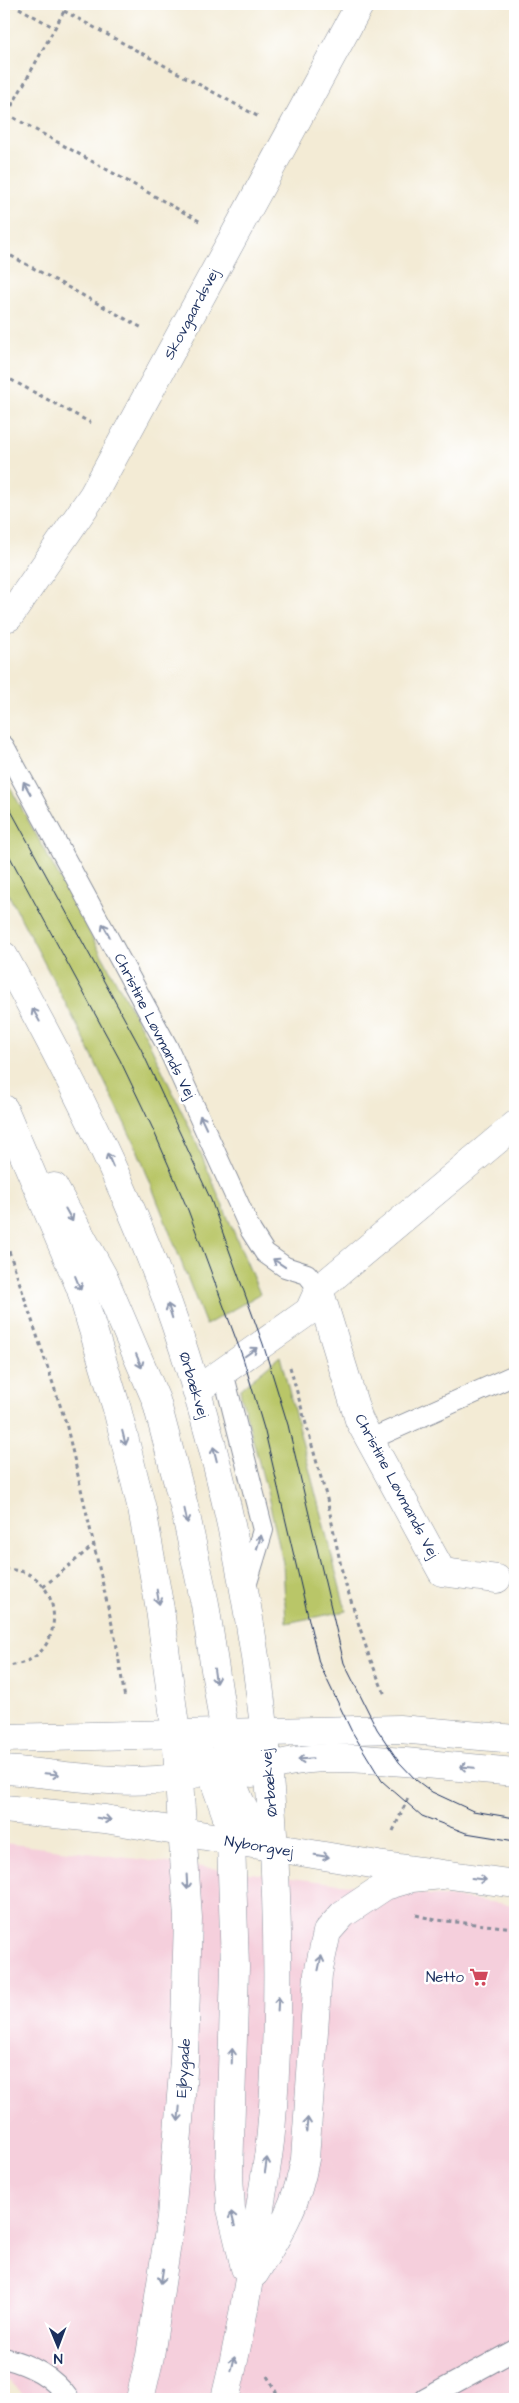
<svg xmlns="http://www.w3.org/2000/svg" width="519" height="2403" font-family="'Architects Daughter',sans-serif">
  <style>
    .built { fill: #f5cfdc }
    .green { fill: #b9c668; stroke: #6a7a63 }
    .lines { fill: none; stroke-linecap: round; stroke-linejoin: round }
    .service-casing { stroke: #878d9a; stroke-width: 22 }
    .minor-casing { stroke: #878d9a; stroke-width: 29 }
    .tertiary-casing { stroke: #878d9a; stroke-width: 29 }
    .secondary-casing { stroke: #878d9a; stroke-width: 29 }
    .path { stroke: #878d9a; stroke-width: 3; stroke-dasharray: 4 4; stroke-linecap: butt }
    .service { stroke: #fff; stroke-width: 20 }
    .minor { stroke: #fff; stroke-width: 28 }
    .tertiary { stroke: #fff; stroke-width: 28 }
    .secondary { stroke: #fff; stroke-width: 28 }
    .tram { stroke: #1b2f5e; stroke-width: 1 }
    .oneway { stroke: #8d97ae }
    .labels { text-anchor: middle; stroke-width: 5; stroke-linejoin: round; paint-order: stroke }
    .street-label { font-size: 15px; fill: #1b2f5e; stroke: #fff }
    .poi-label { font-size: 15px; fill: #1b2f5e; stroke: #fff; text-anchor: end }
  </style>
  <rect width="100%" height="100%" fill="#fff"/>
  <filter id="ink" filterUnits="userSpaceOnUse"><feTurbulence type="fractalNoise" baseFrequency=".02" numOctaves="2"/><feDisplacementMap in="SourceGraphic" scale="10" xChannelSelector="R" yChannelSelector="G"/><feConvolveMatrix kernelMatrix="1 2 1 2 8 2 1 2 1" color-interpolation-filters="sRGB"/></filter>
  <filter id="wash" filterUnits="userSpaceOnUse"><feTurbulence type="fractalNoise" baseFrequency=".0096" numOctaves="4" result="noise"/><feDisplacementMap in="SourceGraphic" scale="20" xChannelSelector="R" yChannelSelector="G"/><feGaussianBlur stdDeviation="1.12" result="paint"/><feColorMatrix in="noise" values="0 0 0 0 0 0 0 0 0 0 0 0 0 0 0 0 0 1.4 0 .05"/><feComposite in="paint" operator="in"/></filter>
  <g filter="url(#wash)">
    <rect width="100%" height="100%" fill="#f3ebd5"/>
    <polygon class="built" points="4,1843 515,1905 515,2399 29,2399 4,2376"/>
    <g class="green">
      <polygon points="4,776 146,1036 193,1135 260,1294 206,1325 137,1149 79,1029 4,886"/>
      <polygon points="280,1356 346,1611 286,1623 283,1563 267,1492 241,1396 240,1389"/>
    </g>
  </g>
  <g filter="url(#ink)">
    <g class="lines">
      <g class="service-casing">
        <g id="service">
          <polyline points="4,746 167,1046 251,1231 265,1253 285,1267 307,1274 319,1289"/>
          <polyline points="223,1372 263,1530 245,1589"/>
          <polyline points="369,1440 515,1375"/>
          <path d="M4 2358C31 2365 53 2376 69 2399"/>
          <polyline points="425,2399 515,2350"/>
        </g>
      </g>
      <g class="minor-casing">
        <g id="minor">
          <polyline points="9,617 93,495 360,4"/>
          <polyline points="319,1289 359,1420 442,1572 497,1579"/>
          <polyline points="197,1390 309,1311 319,1289 515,1125"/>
        </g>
      </g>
      <g class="tertiary-casing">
        <g id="tertiary">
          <polyline points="4,1738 399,1729 515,1739"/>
          <polyline points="4,1809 105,1819 378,1865 515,1884"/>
        </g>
      </g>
      <g class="secondary-casing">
        <g id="secondary">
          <path d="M4 956C65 1066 122 1177 165 1295 226 1464 260 1639 272 1817 279 1922 280 2027 271 2132 268 2165 261 2197 257 2229 248 2287 239 2343 225 2399"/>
          <polyline points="4,1109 80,1287 117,1409 142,1509 160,1609 176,1734 188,1918 184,2060 171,2217 150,2356 140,2399"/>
          <path d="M54 1187 103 1276 156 1400 184 1506 205 1604 232 1781C242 1810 252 1826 274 1848"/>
          <polyline points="176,1734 196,1747 210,1769 226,1814 231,1841 235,1967 229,2175 231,2209 245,2268"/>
          <path d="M4 1770C74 1774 164 1797 229 1760 242 1753 253 1742 265 1732"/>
          <path d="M252 1773C304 1751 360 1758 415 1763 449 1766 482 1769 515 1772"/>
          <path d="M255 2273C279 2234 297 2206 305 2159L318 1974 327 1932 343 1914 385 1886 412 1878 442 1875"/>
        </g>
      </g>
      <g class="path">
        <polyline points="12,4 55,28"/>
        <polyline points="64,11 259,117"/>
        <polyline points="7,114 201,222"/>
        <polyline points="4,120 68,4"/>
        <polyline points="4,252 144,329"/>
        <polyline points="4,376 91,423"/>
        <polyline points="4,1236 66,1423 116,1642 125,1699"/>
        <polyline points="290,1367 327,1499 343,1576 369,1656 385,1695"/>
        <path d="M4 1570C66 1564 74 1665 4 1666"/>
        <polyline points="43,1587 94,1545"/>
        <polyline points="393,1831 408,1798"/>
        <polyline points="416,1915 436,1920 515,1928"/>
        <polyline points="267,2376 280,2399"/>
      </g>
      <use href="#service" class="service"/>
      <use href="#minor" class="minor"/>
      <use href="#tertiary" class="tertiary"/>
      <use href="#secondary" class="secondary"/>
      <g class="tram">
        <polyline points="4,798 141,1049 211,1200 263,1344 288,1425 344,1663 377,1729 399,1762 416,1780 432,1792 473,1811 515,1818"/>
        <polyline points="4,846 120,1060 152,1127 188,1210 243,1358 265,1432 319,1663 351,1730 382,1781 422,1816 466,1833 515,1841"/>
      </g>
    </g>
    <defs><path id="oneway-shaft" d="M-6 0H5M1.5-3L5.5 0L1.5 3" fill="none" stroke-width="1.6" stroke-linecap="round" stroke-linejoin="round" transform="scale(1.25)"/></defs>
    <g class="oneway">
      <use href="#oneway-shaft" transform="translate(27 788) rotate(-119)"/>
      <use href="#oneway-shaft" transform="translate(106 930) rotate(-119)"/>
      <use href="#oneway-shaft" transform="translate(36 1015) rotate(-119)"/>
      <use href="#oneway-shaft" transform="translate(203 1122) rotate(-115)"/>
      <use href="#oneway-shaft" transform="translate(110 1160) rotate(-113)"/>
      <use href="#oneway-shaft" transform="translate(69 1215) rotate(61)"/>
      <use href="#oneway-shaft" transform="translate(279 1263) rotate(-146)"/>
      <use href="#oneway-shaft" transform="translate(78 1283) rotate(68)"/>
      <use href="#oneway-shaft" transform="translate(170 1311) rotate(-108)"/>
      <use href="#oneway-shaft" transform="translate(251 1352) rotate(-35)"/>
      <use href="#oneway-shaft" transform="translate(139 1361) rotate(67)"/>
      <use href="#oneway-shaft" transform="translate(124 1438) rotate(76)"/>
      <use href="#oneway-shaft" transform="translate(215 1454) rotate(-104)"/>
      <use href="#oneway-shaft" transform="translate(186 1516) rotate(78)"/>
      <use href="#oneway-shaft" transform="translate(259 1542) rotate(-72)"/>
      <use href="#oneway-shaft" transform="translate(158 1597) rotate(80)"/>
      <use href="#oneway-shaft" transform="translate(215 1676) rotate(82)"/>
      <use href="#oneway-shaft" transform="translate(305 1759) rotate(175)"/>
      <use href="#oneway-shaft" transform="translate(467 1767) rotate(-175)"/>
      <use href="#oneway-shaft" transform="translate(52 1774) rotate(5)"/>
      <use href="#oneway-shaft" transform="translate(104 1819) rotate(9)"/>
      <use href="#oneway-shaft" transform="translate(322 1856) rotate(9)"/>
      <use href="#oneway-shaft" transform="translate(479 1879) rotate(7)"/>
      <use href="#oneway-shaft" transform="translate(187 1882) rotate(87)"/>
      <use href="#oneway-shaft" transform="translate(320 1963) rotate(-78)"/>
      <use href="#oneway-shaft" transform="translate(278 2004) rotate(-87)"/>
      <use href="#oneway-shaft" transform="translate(232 2056) rotate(-88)"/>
      <use href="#oneway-shaft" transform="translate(179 2114) rotate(95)"/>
      <use href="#oneway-shaft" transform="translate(307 2125) rotate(-85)"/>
      <use href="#oneway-shaft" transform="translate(266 2165) rotate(-82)"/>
      <use href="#oneway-shaft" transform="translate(233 2219) rotate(-104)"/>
      <use href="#oneway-shaft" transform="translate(162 2276) rotate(99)"/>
      <use href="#oneway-shaft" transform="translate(233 2364) rotate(-77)"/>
    </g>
  </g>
  <defs>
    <g id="supermarket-bare" transform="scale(1.5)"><path d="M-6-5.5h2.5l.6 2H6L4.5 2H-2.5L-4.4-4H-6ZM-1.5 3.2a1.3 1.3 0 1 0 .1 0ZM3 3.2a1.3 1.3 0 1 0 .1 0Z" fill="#d1495b" stroke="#fff" stroke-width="2.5" paint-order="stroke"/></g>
  </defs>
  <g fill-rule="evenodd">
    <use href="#supermarket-bare" x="479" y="1977"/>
  </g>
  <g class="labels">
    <g class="street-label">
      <text transform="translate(191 314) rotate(-62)" y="5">Skovgaardsvej</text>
      <text transform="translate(155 1026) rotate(63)" y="5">Christine Løvmands Vej</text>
      <text transform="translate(194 1385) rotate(73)" y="5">Ørbækvej</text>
      <text transform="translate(397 1486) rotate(62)" y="5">Christine Løvmands Vej</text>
      <text transform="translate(269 1783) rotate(-95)" y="5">Ørbækvej</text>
      <text transform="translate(259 1846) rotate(9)" y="5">Nyborgvej</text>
      <text transform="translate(183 2068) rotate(-86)" y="5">Ejbygade</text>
    </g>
    <g class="poi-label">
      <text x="464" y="1982">Netto</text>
    </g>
  </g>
  <rect width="519" height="2403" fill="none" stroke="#fff" stroke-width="20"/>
  <g transform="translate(58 2346) rotate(179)" stroke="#ffffff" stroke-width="4" paint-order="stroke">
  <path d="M0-4L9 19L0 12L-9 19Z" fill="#1b2f5e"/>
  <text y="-8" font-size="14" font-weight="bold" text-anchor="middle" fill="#1b2f5e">N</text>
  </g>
</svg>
